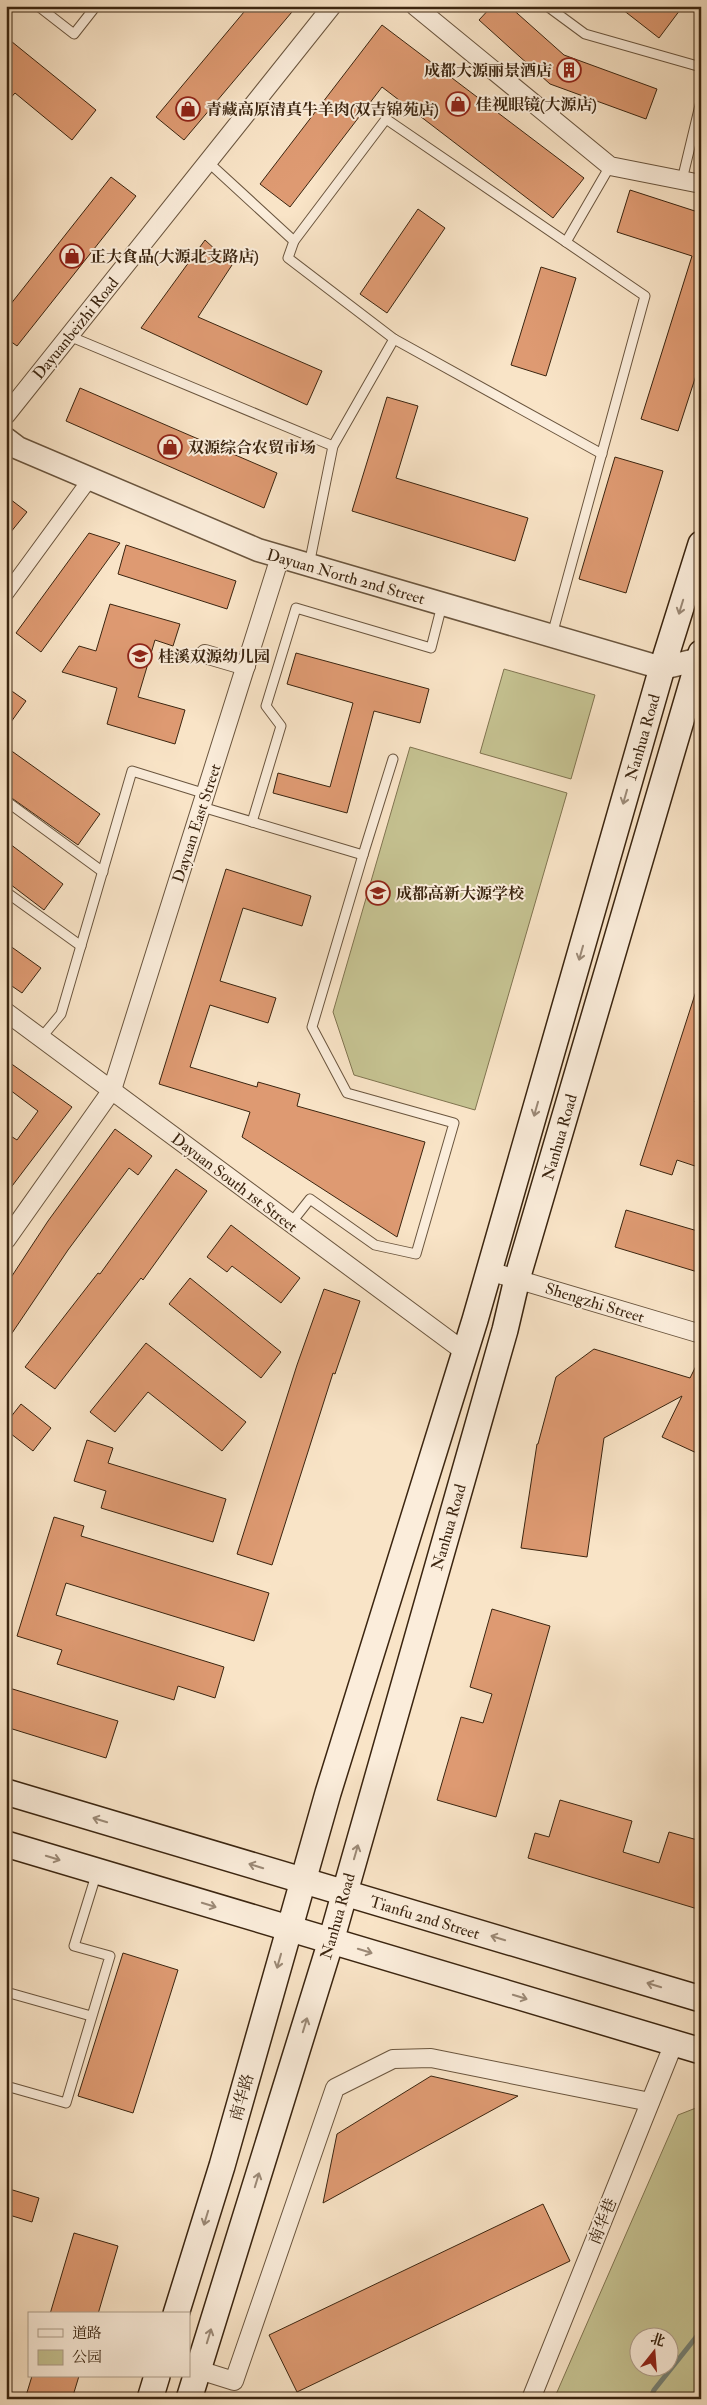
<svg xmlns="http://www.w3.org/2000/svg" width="707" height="2405" font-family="'IM FELL Double Pica','Noto Serif SC',serif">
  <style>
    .green { fill: #c5c291; stroke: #807450; fill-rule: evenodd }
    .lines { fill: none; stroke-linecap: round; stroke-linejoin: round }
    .stream { stroke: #768175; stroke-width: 5 }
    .building { fill: #de9a72; stroke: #3b2510 }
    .service-casing { stroke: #6a553e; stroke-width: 11 }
    .pedestrian-casing { stroke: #6a553e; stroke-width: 16 }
    .minor-casing { stroke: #6a553e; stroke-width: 20 }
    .tertiary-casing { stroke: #6a553e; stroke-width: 25 }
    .secondary-casing { stroke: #3b2510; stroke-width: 28 }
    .service { stroke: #fbeddb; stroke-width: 9 }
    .pedestrian { stroke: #fbeddb; stroke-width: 14 }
    .minor { stroke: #fbeddb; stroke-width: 18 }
    .tertiary { stroke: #fbeddb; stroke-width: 22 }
    .secondary { stroke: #fbeddb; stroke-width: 25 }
    .oneway { stroke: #9b8976 }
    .labels { text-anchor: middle; stroke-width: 4; stroke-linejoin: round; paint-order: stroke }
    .poi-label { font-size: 16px; font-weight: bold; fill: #3b2510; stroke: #fbeddb; text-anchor: start }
    .street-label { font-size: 16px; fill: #3b2510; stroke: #fbeddb }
  </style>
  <rect width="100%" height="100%" fill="#f9e4c7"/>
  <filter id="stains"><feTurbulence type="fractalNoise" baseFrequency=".004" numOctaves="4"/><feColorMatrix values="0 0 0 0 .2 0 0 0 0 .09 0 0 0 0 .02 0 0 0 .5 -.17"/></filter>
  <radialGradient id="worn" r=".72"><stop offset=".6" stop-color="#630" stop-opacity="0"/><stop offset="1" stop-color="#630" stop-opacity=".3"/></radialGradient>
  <g class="green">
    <polygon points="504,669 595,695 571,779 480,753"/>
    <polygon points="410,747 567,793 475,1110 354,1075 333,1012"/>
    <path d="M701 2106V2399H554L678 2115ZM640 2338H670V2368H640Z"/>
  </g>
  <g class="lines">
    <polyline class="stream" points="650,2399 654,2390 701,2331"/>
  </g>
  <g class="building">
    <polygon points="249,6 297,6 184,140 156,117"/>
    <polygon points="492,6 509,6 564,55 657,89 646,119 550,84 479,20"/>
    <polygon points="618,6 683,6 659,38"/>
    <polygon points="382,25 584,178 553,218 382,87 290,207 260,184"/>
    <polygon points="6,37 96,110 72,140 15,93 6,103"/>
    <polygon points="111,177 136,196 17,346 6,338 6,310"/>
    <polygon points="630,190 701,213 701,360 678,431 641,419 692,256 617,232"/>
    <polygon points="418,209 445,228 387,313 360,294"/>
    <polygon points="205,240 232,265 198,317 322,371 307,405 141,328"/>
    <polygon points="541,267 576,278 546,376 511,365"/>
    <polygon points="80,388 277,473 264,508 66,421"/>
    <polygon points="387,397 418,406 396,478 528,518 515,561 352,511"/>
    <polygon points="615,457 663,471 626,593 579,579"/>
    <polygon points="6,496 27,512 6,538"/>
    <polygon points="89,533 120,543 41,652 16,633"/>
    <polygon points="126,545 236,581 227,609 118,574"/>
    <polygon points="110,604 180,624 173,646 155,640 138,697 185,710 175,744 107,724 117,688 62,672 79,646 96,651"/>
    <polygon points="296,653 429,689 420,723 374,711 347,813 273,793 278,773 330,787 353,703 287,684"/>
    <polygon points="6,687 26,701 6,729"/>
    <polygon points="6,747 100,814 78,845 6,794"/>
    <polygon points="6,841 63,884 44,910 6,881"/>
    <polygon points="226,869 311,896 302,926 243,908 220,981 276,998 268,1023 210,1005 190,1067 257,1087 258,1082 300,1094 297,1106 425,1142 397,1237 242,1137 250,1112 159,1084"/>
    <polygon points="6,943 41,968 22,993 6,982"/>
    <polygon points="698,985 701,985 701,1084 695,1102 701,1104 701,1168 677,1160 672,1175 640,1165"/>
    <polygon points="6,1060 72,1107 6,1194 6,1133 17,1140 38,1111 6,1087"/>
    <polygon points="115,1129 152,1156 138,1175 129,1168 68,1250 6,1342 6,1285 48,1221"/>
    <polygon points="176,1169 207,1191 143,1280 141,1278 55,1389 25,1367 98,1273 100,1274"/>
    <polygon points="626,1210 701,1232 701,1273 615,1247"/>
    <polygon points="231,1225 300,1278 281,1303 232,1266 227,1272 207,1257"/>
    <polygon points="190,1278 281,1352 261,1378 169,1304"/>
    <polygon points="324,1289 360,1301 335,1374 333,1373 272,1565 237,1554 297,1365"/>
    <polygon points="146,1343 246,1422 222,1451 148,1392 115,1432 90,1412"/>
    <polygon points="594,1349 690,1378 701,1356 701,1455 662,1437 682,1396 604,1438 587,1557 521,1548 537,1444 538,1444 556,1377"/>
    <polygon points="21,1404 51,1428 33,1451 6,1430 6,1423"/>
    <polygon points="87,1440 113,1448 108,1463 226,1499 213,1542 101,1508 106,1491 74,1481"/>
    <polygon points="54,1517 84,1526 81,1536 269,1593 254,1641 66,1583 56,1615 224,1667 215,1698 178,1686 174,1700 57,1664 62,1650 17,1636"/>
    <polygon points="492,1609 550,1626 496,1817 437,1800 461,1717 483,1723 492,1694 470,1687"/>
    <polygon points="6,1687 118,1721 106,1758 6,1727"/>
    <polygon points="560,1800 632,1821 623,1852 659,1863 669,1832 701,1841 701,1910 528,1858 535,1833 549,1837"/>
    <polygon points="123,1953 178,1970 133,2113 78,2096"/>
    <polygon points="431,2076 518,2096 323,2203 337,2134"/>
    <polygon points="6,2188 39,2198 32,2222 6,2214"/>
    <polygon points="543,2204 570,2261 297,2392 269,2335"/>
    <polygon points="74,2233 118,2246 98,2314 50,2314"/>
    <polygon points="32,2376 79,2376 72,2399 25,2399"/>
  </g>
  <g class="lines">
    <g class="service-casing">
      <g id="service">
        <polyline points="38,6 74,34 96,6"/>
        <polyline points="547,6 585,34 701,67"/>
        <polyline points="208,162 294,241 386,119 645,296 552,635"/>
        <polyline points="682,180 701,101"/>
        <polyline points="294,241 288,258 394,339 602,454"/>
        <polyline points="566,242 610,166"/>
        <polyline points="69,336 333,446"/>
        <polyline points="309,565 333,446 394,339"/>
        <polyline points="6,801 103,872"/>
        <polyline points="202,807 363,855 312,1027 347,1093 454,1123 416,1254 375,1245 310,1199 291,1223"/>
        <polyline points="252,822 281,726 266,706 296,608 431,648 442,605"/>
        <polyline points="363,855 393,759"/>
        <polyline points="6,892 81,946"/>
        <polyline points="41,1038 61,1014 132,771 206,794"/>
        <polyline points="6,1992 91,2016"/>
        <polyline points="6,2086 66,2103 110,1956 74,1946 97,1872"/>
      </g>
    </g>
    <g class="pedestrian-casing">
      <polyline id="pedestrian" points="6,594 90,479"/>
    </g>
    <g class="minor-casing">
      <g id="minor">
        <polyline points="415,6 610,166 701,184"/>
        <polyline points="6,415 332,6"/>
        <polyline points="205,654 246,666"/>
        <polyline points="6,1012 465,1352"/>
        <polyline points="6,1240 112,1090 280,557"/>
        <polyline points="489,1271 701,1334"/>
        <polyline points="199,2370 234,2381 335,2088 393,2059 431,2058 650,2102"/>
        <polyline points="531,2399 674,2043"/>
      </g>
    </g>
    <g class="tertiary-casing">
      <polyline id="tertiary" points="6,439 18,448 258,550 662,668 701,659"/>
    </g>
    <g class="secondary-casing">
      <g id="secondary">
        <polyline points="6,1792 701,1999"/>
        <polyline points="6,1844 701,2051"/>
        <polyline points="176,2314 222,2166 328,1793 475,1320 662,668 701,544"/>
        <polyline points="150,2399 157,2376"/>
        <polyline points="189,2399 331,1941 505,1330 517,1279 701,653"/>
      </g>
    </g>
    <use href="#service" class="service"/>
    <use href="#pedestrian" class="pedestrian"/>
    <use href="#minor" class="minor"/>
    <use href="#tertiary" class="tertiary"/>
    <use href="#secondary" class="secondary"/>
  </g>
  <defs><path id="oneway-shaft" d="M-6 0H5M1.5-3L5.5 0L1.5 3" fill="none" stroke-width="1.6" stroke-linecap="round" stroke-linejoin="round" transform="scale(1.25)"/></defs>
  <g class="oneway">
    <use href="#oneway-shaft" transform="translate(681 607) rotate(107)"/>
    <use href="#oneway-shaft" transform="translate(625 797) rotate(106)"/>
    <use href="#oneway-shaft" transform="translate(581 953) rotate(106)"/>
    <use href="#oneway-shaft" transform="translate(536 1109) rotate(106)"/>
    <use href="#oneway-shaft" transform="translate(100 1820) rotate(-163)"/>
    <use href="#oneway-shaft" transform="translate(356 1852) rotate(-74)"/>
    <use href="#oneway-shaft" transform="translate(53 1858) rotate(17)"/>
    <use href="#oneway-shaft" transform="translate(256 1866) rotate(-163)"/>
    <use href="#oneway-shaft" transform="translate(209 1905) rotate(17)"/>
    <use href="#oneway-shaft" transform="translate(498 1938) rotate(-163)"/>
    <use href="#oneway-shaft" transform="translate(365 1951) rotate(17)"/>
    <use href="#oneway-shaft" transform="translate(279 1961) rotate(106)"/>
    <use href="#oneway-shaft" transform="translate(654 1985) rotate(-163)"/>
    <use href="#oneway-shaft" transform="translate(520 1997) rotate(17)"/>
    <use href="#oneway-shaft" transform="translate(305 2025) rotate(-73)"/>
    <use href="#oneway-shaft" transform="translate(257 2180) rotate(-73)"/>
    <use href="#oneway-shaft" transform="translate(206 2218) rotate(107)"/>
    <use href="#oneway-shaft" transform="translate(209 2336) rotate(-73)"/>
  </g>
  <defs>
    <g id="building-ring" transform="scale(1.25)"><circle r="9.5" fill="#fbeddb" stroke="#8f2418" stroke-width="1.5"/><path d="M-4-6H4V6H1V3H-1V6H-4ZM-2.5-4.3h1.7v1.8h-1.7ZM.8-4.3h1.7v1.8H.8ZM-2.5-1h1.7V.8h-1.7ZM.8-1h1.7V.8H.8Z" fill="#8f2418"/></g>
    <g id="shop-ring" transform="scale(1.25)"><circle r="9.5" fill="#fbeddb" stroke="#8f2418" stroke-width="1.5"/><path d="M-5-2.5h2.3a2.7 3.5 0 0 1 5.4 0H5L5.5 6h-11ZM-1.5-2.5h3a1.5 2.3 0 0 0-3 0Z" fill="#8f2418"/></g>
    <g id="school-ring" transform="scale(1.25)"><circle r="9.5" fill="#fbeddb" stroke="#8f2418" stroke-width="1.5"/><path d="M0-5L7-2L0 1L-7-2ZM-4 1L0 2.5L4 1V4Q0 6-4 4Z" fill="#8f2418"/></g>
  </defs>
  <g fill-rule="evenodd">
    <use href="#building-ring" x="569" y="70"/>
    <use href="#shop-ring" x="458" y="104"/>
    <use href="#shop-ring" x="188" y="109"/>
    <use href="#shop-ring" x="72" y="256"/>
    <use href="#shop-ring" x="170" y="447"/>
    <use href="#school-ring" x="140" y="656"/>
    <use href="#school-ring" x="378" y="893"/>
  </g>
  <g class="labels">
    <g class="poi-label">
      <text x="552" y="76" text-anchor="end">成都大源丽景酒店</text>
      <text x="476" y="110">佳视眼镜(大源店)</text>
      <text x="206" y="115">青藏高原清真牛羊肉(双吉锦苑店)</text>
      <text x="90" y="262">正大食品(大源北支路店)</text>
      <text x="188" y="453">双源综合农贸市场</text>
      <text x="158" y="662">桂溪双源幼儿园</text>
      <text x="396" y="899">成都高新大源学校</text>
    </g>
    <g class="street-label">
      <text transform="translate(75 328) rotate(-51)" y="6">Dayuanbeizhi Road</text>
      <text transform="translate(346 576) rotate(16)" y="6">Dayuan North 2nd Street</text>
      <text transform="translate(642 737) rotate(-74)" y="6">Nanhua Road</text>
      <text transform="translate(196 823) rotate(-72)" y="6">Dayuan East Street</text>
      <text transform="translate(559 1137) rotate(-74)" y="6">Nanhua Road</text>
      <text transform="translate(235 1182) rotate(37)" y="6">Dayuan South 1st Street</text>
      <text transform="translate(595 1302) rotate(17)" y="6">Shengzhi Street</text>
      <text transform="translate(448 1527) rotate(-74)" y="6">Nanhua Road</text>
      <text transform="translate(337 1916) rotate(-74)" y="6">Nanhua Road</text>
      <text transform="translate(425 1917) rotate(17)" y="6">Tianfu 2nd Street</text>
      <text transform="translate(241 2097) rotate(-74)" y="6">南华路</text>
      <text transform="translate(602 2221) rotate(-68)" y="6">南华巷</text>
    </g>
  </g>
  <rect width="707" height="2405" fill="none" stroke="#f9e4c7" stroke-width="25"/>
  <rect x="8" y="8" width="692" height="2390" fill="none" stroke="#3b2510" stroke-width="2.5"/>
  <rect x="12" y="12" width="682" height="2380" fill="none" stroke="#3b2510"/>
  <rect x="28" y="2312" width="162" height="65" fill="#fbeddb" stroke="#ae9d8a"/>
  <rect x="38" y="2329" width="25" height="8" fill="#fbeddb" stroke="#ae9d8a"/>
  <text x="72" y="2338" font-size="15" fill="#3b2510">道路</text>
  <rect x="38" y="2350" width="25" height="15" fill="#c5c291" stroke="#ae9d8a"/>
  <text x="72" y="2362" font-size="15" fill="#3b2510">公园</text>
  <g transform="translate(654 2352) rotate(17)"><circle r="24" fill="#fbeddb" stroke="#ae9d8a"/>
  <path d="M0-4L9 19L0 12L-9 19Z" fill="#8f2418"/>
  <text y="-8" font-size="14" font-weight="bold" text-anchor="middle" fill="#3b2510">北</text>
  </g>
  <rect width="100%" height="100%" filter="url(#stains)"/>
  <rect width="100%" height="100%" fill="url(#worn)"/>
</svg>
